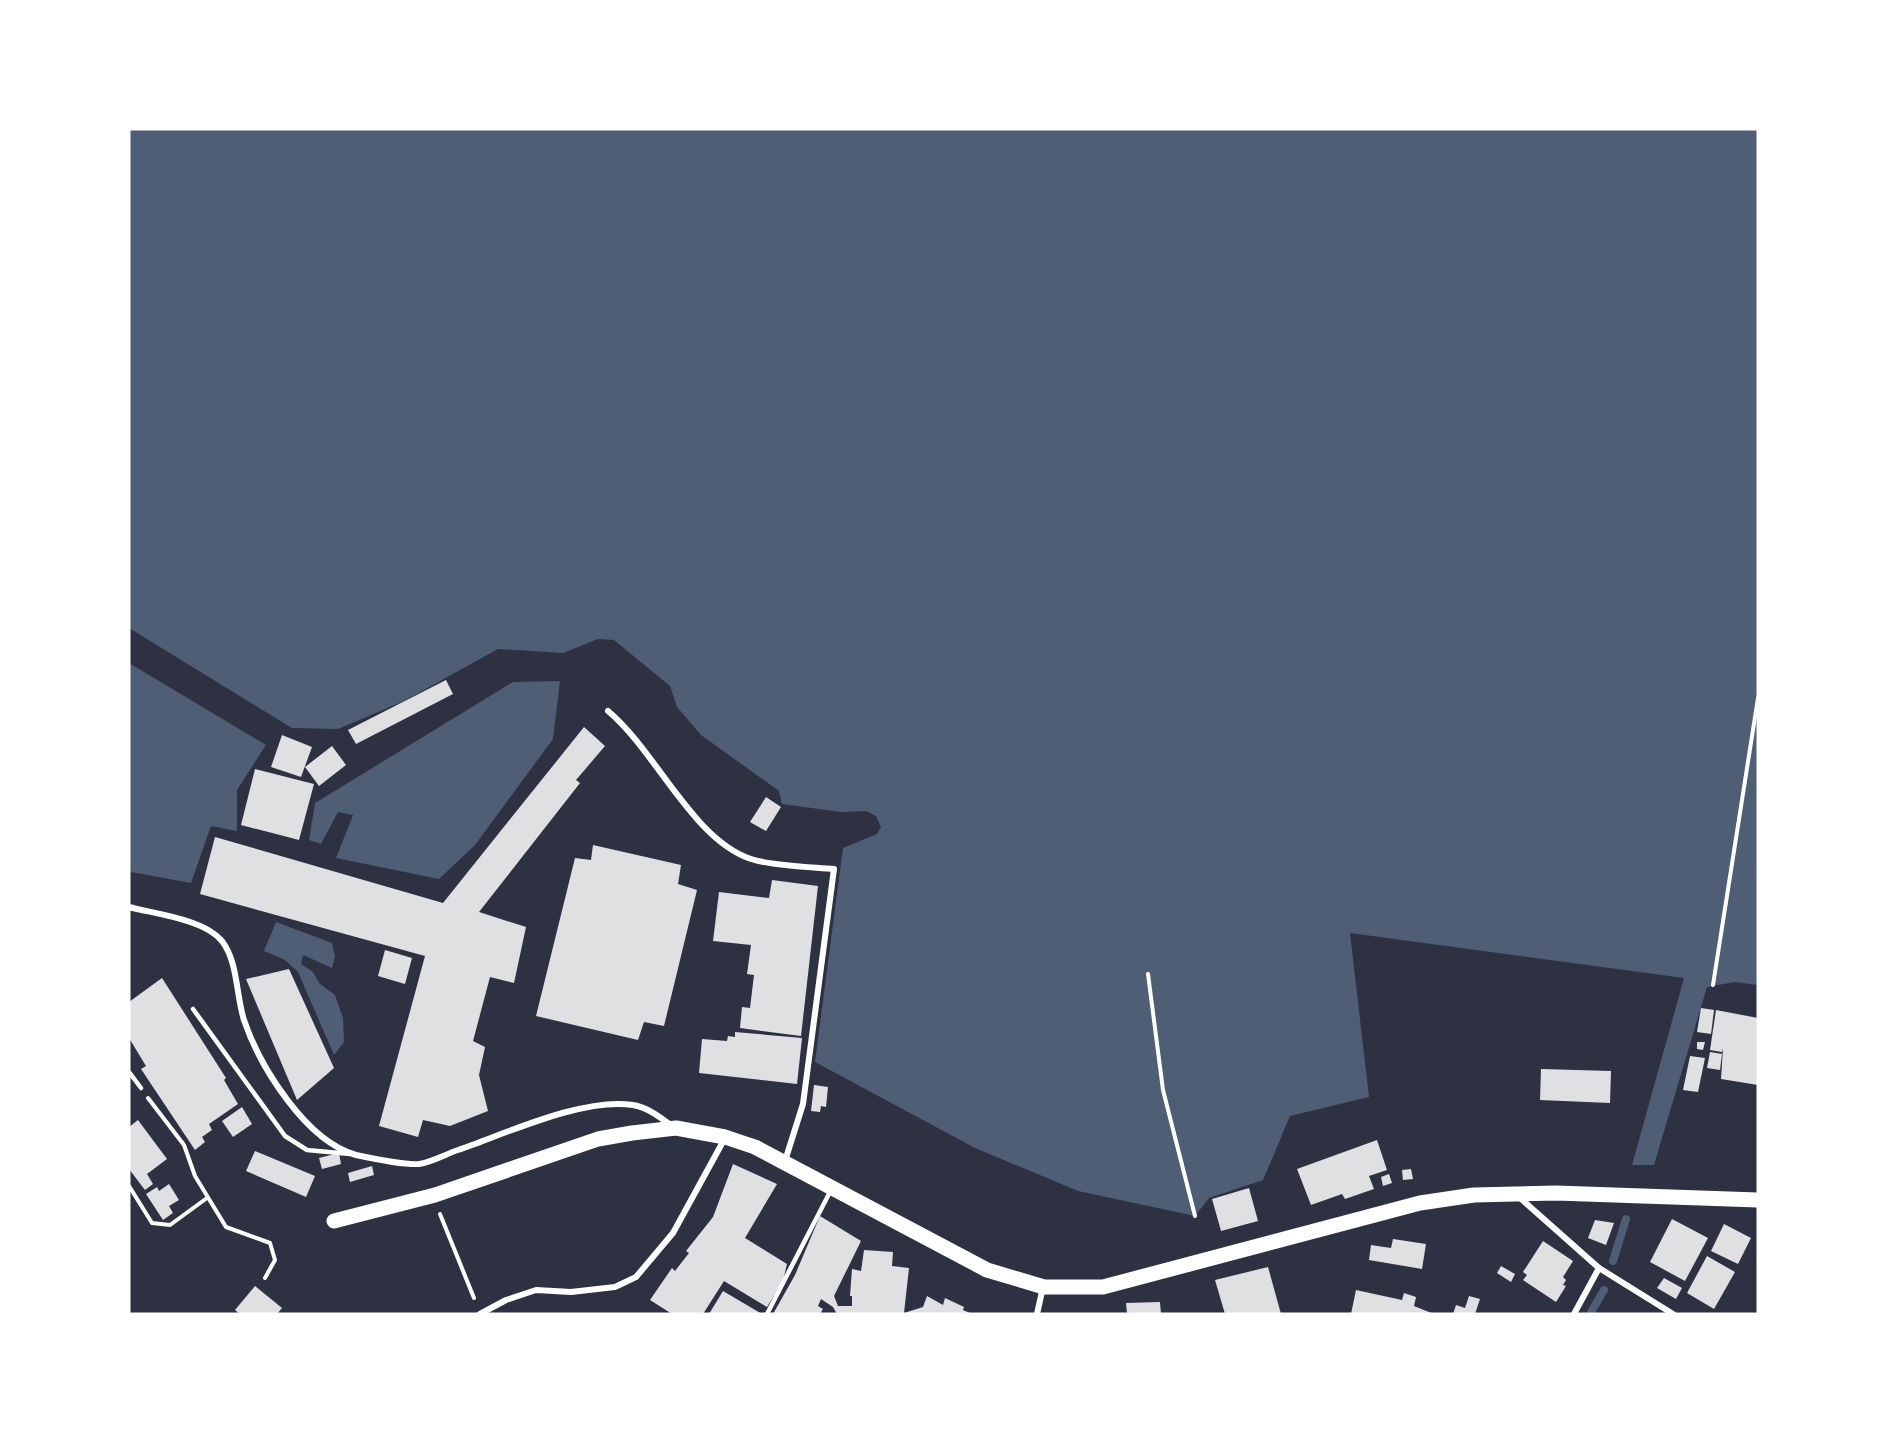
<svg xmlns="http://www.w3.org/2000/svg" width="1887" height="1443" font-family="Arial,sans-serif">
  <style>
    .water { fill: #4f5d75 }
    .lines { fill: none; stroke-linecap: round; stroke-linejoin: round }
    .stream { stroke: #4f5d75; stroke-width: 8 }
    .building { fill: #e0e0e3 }
    .path { stroke: #fff; stroke-width: 4 }
    .service { stroke: #fff; stroke-width: 4.5 }
    .minor { stroke: #fff; stroke-width: 6 }
    .primary { stroke: #fff; stroke-width: 15 }
  </style>
  <rect width="100%" height="100%" fill="#2d3142"/>
  <g class="water">
    <polygon points="129,129 1758,129 1758,985 1735,982 1707,987 1654,1165 1632,1165 1684,978 1350,933 1369,1097 1290,1116 1263,1180 1209,1198 1195,1216 1078,1191 975,1148 815,1062 843,848 877,834 881,827 876,816 866,811 841,812 782,804 779,791 701,735 677,707 670,686 614,640 598,639 563,653 498,649 404,701 338,729 292,728 129,628"/>
    <polygon points="129,663 266,745 237,790 237,831 211,826 191,883 131,872 129,869"/>
    <polygon points="560,681 553,739 475,845 439,879 336,858 353,815 338,812 321,844 309,840 315,803 513,682"/>
    <polygon points="276,922 332,943 335,957 332,968 303,955 301,964 313,972 320,984 335,995 343,1018 344,1042 334,1055 298,972 285,960 264,951"/>
  </g>
  <g class="lines">
    <g class="stream">
      <polyline points="1613,1261 1626,1219"/>
      <polyline points="1590,1314 1604,1290"/>
    </g>
  </g>
  <g class="building">
    <polygon points="446,680 453,694 356,744 348,730"/>
    <polygon points="584,727 605,746 576,780 580,783 479,912 526,927 514,983 490,977 473,1041 485,1047 479,1075 488,1111 450,1126 423,1120 418,1137 379,1126 425,956 200,894 215,837 443,903"/>
    <polygon points="282,735 312,747 301,777 271,767"/>
    <polygon points="332,746 346,765 319,786 305,767"/>
    <polygon points="255,769 314,784 299,840 241,825"/>
    <polygon points="766,797 781,807 766,831 750,822"/>
    <polygon points="593,845 681,865 678,884 697,890 664,1026 644,1022 638,1040 536,1016 575,858 591,860"/>
    <polygon points="772,880 818,886 801,1036 740,1028 742,1007 750,1008 754,975 747,974 751,945 713,941 719,892 769,898"/>
    <polygon points="385,950 412,958 405,984 378,976"/>
    <polygon points="289,969 334,1068 297,1100 246,979"/>
    <polygon points="162,978 226,1078 224,1080 238,1104 209,1124 212,1130 202,1137 205,1142 195,1150 141,1069 146,1066 129,1038 129,1002"/>
    <polygon points="1701,1008 1714,1010 1711,1034 1697,1032"/>
    <polygon points="1716,1010 1758,1018 1758,1085 1721,1079 1723,1048 1722,1052 1710,1050"/>
    <polygon points="735,1032 802,1038 797,1084 699,1073 702,1039 727,1041 728,1036 735,1037"/>
    <polygon points="1697,1042 1705,1042 1703,1050 1697,1049"/>
    <polygon points="1710,1052 1722,1054 1720,1070 1707,1068"/>
    <polygon points="1690,1056 1705,1058 1698,1092 1683,1090"/>
    <polygon points="1541,1069 1611,1071 1610,1103 1540,1100"/>
    <polygon points="814,1085 828,1087 826,1107 821,1106 820,1112 811,1111"/>
    <polygon points="242,1107 252,1124 233,1137 222,1121"/>
    <polygon points="138,1120 167,1159 147,1174 153,1184 145,1190 129,1169 129,1127"/>
    <polygon points="1377,1140 1387,1170 1369,1176 1374,1189 1345,1199 1342,1194 1311,1205 1297,1169"/>
    <polygon points="255,1151 315,1176 306,1197 246,1171"/>
    <polygon points="339,1153 341,1164 322,1169 319,1158"/>
    <polygon points="733,1164 777,1184 745,1238 787,1264 783,1281 767,1307 724,1281 703,1314 672,1314 650,1300 672,1268 675,1271 689,1253 686,1251 713,1217"/>
    <polygon points="372,1166 374,1175 350,1182 348,1173"/>
    <polygon points="1411,1169 1413,1179 1403,1180 1402,1170"/>
    <polygon points="1389,1174 1392,1183 1383,1186 1381,1177"/>
    <polygon points="169,1184 179,1200 169,1206 173,1213 163,1220 146,1194 157,1187 159,1191"/>
    <polygon points="1249,1188 1258,1221 1221,1231 1212,1199"/>
    <polygon points="820,1216 861,1241 834,1296 838,1306 852,1306 852,1296 850,1296 852,1269 861,1271 864,1250 893,1252 892,1266 909,1268 904,1313 923,1307 927,1296 943,1305 945,1298 964,1307 963,1310 972,1314 837,1314 833,1307 821,1299 818,1306 823,1309 820,1314 773,1314 795,1275"/>
    <polygon points="1672,1219 1708,1238 1685,1281 1650,1262"/>
    <polygon points="1595,1220 1614,1223 1606,1245 1588,1238"/>
    <polygon points="1724,1224 1751,1238 1738,1264 1711,1251"/>
    <polygon points="1393,1239 1426,1244 1422,1269 1369,1260 1371,1245 1391,1248"/>
    <polygon points="1543,1241 1573,1261 1563,1277 1566,1280 1563,1285 1566,1286 1556,1302 1523,1280 1527,1275 1523,1272"/>
    <polygon points="1707,1256 1735,1272 1714,1309 1687,1293"/>
    <polygon points="1501,1266 1515,1274 1511,1282 1497,1273"/>
    <polygon points="1268,1267 1281,1314 1225,1314 1215,1280"/>
    <polygon points="1664,1278 1682,1288 1676,1299 1657,1288"/>
    <polygon points="255,1286 282,1308 277,1314 240,1314 235,1310"/>
    <polygon points="1356,1290 1402,1300 1404,1293 1416,1297 1414,1306 1434,1314 1351,1314"/>
    <polygon points="723,1291 762,1314 709,1314"/>
    <polygon points="1469,1296 1480,1299 1475,1314 1453,1314 1456,1305 1465,1308"/>
    <polygon points="1160,1302 1161,1314 1127,1314 1126,1303"/>
  </g>
  <g class="lines">
    <g class="path">
      <polyline points="1148,974 1163,1090 1195,1216"/>
      <polyline points="1713,985 1758,698"/>
      <polyline points="148,1098 184,1145 195,1176 226,1227 270,1243 275,1260 265,1278"/>
      <polyline points="129,1186 152,1223 170,1225 207,1198"/>
      <polyline points="440,1214 474,1298"/>
    </g>
    <g class="service">
      <polyline points="193,1009 285,1136 307,1150 350,1154"/>
      <polyline points="129,1072 141,1088"/>
      <polyline points="767,1314 831,1190"/>
    </g>
    <g class="minor">
      <path d="M608 711C656 751 693 840 751 859 772 866 811 867 834 869L803 1104 785 1161"/>
      <path d="M129 907C155 914 204 919 222 941 238 962 236 995 244 1020 260 1067 306 1141 356 1155 370 1158 406 1165 419 1164 432 1162 446 1154 458 1150 505 1134 583 1097 633 1105 647 1107 660 1117 672 1126"/>
      <polyline points="1519,1197 1599,1268 1673,1314"/>
      <polyline points="480,1314 506,1300 536,1290 571,1292 615,1287 636,1277 673,1233 725,1138"/>
      <polyline points="1037,1314 1043,1287"/>
      <polyline points="1574,1314 1599,1268"/>
    </g>
    <polyline class="primary" points="334,1221 435,1195 598,1139 632,1133 676,1128 725,1137 755,1147 987,1270 1044,1287 1103,1287 1420,1203 1474,1195 1556,1193 1758,1200"/>
  </g>
  <rect width="1887" height="1443" fill="none" stroke="#ffffff" stroke-width="261"/>
</svg>
